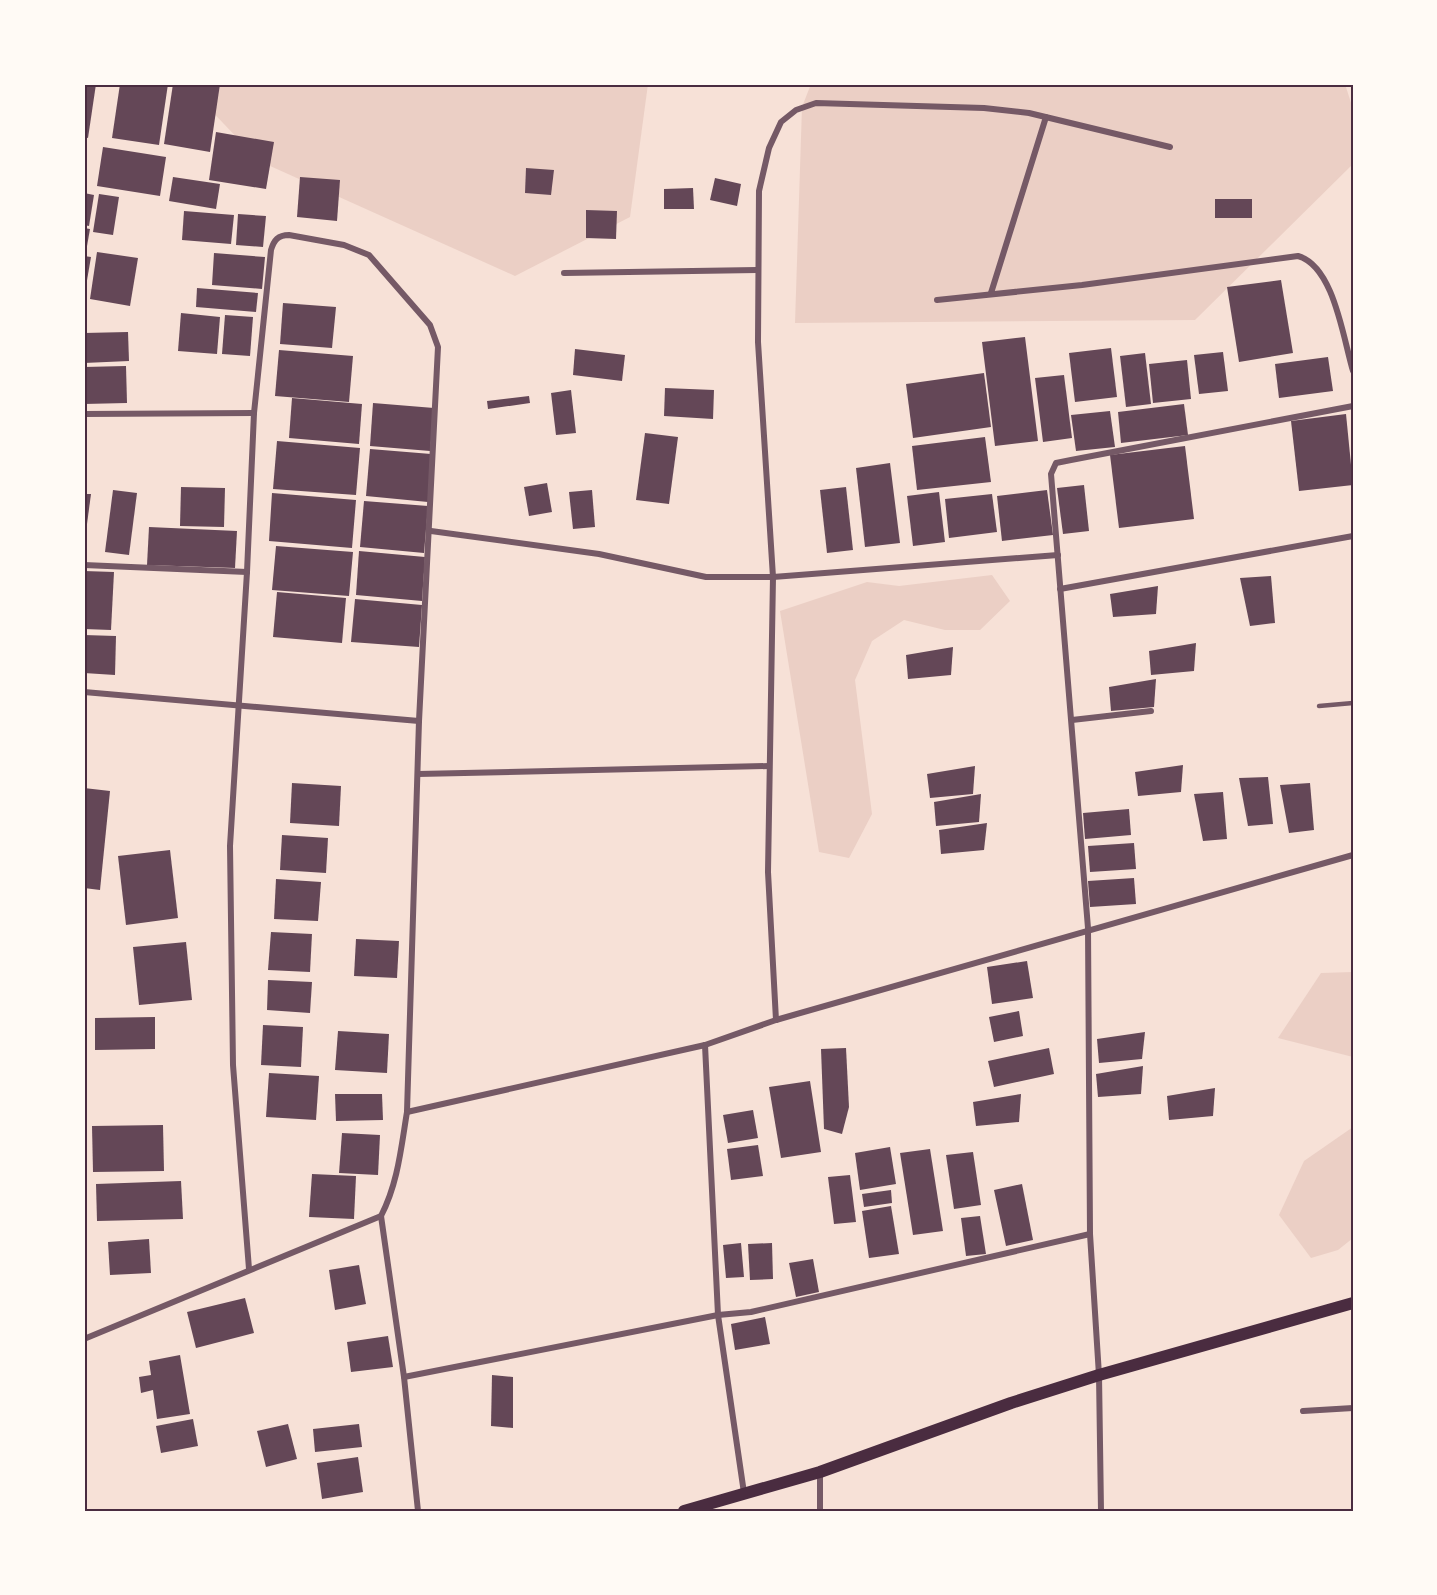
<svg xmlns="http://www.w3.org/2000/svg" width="1437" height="1595" font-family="'Source Sans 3',sans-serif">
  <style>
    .green { fill: #ebcfc5 }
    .building { fill: #644757 }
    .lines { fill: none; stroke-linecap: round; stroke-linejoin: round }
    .service { stroke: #755966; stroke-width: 4.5 }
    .minor { stroke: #755966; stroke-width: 6 }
    .secondary { stroke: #4a2c40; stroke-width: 12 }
    .neatline { fill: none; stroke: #4a2c40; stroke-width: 2 }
  </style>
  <rect width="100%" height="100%" fill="#f7e1d7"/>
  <g class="green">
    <polygon points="186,84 648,84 630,217 515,276 259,161"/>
    <polygon points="811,84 1345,84 1353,109 1353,164 1195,320 795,323 802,107"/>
    <polygon points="992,575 1010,601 980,630 945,630 904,620 872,641 855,680 872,814 849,858 819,852 780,611 867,582 899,586"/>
    <polygon points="1353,972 1353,1057 1278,1038 1321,973"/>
    <polygon points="1353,1127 1353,1238 1338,1250 1311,1258 1279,1215 1304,1161"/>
  </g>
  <g class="building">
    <polygon points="84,84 96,84 88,138 84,137"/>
    <polygon points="120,84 168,84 159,145 112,138"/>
    <polygon points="173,84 220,84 210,152 164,144"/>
    <polygon points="216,132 274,142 266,189 209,180"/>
    <polygon points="103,147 166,157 160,196 97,186"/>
    <polygon points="526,168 554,170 551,195 525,193"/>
    <polygon points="173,177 220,184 216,209 169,201"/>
    <polygon points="300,177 340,180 337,221 297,217"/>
    <polygon points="715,178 741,184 737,206 710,200"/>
    <polygon points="693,188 694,209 664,209 664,189"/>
    <polygon points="84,193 94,195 89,226 84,225"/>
    <polygon points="99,194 119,197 113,235 93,232"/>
    <rect x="1215" y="199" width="37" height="19"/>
    <polygon points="586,210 617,211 616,239 586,238"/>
    <polygon points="184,211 234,215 231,244 182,240"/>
    <polygon points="238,214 266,216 263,247 236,245"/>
    <polygon points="84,228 90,229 87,246 84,246"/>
    <polygon points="97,252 138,258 130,306 90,299"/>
    <polygon points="214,253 265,257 262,289 212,285"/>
    <polygon points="84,256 91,257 85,292 84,292"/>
    <polygon points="1281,280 1293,353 1239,362 1227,287"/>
    <polygon points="197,288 258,293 256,312 196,307"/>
    <polygon points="283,303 336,307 332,348 280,344"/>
    <polygon points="181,313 220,317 217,354 178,351"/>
    <polygon points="225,315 253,317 250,356 222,354"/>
    <polygon points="128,332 129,361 84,363 84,333"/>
    <polygon points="1025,337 1038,441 995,446 982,342"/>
    <polygon points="1111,348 1117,397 1075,402 1069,353"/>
    <polygon points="575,349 625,355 622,381 573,375"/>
    <polygon points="279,350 353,356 349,402 275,396"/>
    <polygon points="1223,352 1228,391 1199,394 1194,355"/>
    <polygon points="1145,353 1151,404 1126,407 1120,356"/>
    <polygon points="1328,357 1333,391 1279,398 1275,364"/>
    <polygon points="1187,360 1191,399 1153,403 1149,364"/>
    <polygon points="126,366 127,403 84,404 84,367"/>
    <polygon points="984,373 991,427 913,438 906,384"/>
    <polygon points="1064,375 1072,438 1043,442 1035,378"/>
    <polygon points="665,388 714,390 713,419 664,416"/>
    <polygon points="571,390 576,433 556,435 551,393"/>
    <polygon points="529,396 530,403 488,409 487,401"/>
    <polygon points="292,398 362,404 359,444 289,438"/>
    <polygon points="373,403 434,408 430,451 370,446"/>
    <polygon points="1184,404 1188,435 1121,443 1118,412"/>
    <polygon points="1110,411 1115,447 1076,451 1071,415"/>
    <polygon points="1346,414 1353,485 1299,491 1291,421"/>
    <polygon points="645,433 678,437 669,504 636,500"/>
    <polygon points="985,437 991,482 917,490 912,446"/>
    <polygon points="277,441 360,448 356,495 273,489"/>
    <polygon points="1185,446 1194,519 1119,528 1110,455"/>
    <polygon points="370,449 431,454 428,502 366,496"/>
    <polygon points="890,463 900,543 865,547 856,468"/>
    <polygon points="547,483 552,512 529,516 524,487"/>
    <polygon points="1084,485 1089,531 1063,534 1057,488"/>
    <polygon points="181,487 225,488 224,527 180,526"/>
    <polygon points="846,487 853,550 827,553 820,490"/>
    <polygon points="113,490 137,493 129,555 105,552"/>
    <polygon points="592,490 595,527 573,529 569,492"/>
    <polygon points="1047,490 1053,535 1002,541 997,496"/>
    <polygon points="939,492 945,542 913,546 907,496"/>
    <polygon points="272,493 356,500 352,548 269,541"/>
    <polygon points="84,494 91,494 85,539 84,539"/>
    <polygon points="992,494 997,532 949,538 945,499"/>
    <polygon points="364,501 428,506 424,553 360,547"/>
    <polygon points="149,527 237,531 235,568 147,565"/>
    <polygon points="276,546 353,552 349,596 272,590"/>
    <polygon points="359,551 425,557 422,601 356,595"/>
    <polygon points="84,571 114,572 111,630 84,629"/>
    <polygon points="1271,576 1275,623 1250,626 1240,578"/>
    <polygon points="1158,586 1156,614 1113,617 1110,594"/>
    <polygon points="277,592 346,598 342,643 273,637"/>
    <polygon points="355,599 422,605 419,647 351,642"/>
    <polygon points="84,635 116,636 115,675 84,673"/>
    <polygon points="1196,643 1194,671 1151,675 1149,651"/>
    <polygon points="953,647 951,675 908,679 906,655"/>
    <polygon points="1156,679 1154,707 1111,711 1109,687"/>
    <polygon points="1183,765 1181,792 1138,796 1135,772"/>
    <polygon points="975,766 973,794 930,798 927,774"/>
    <polygon points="1268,777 1273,824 1248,826 1239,778"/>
    <polygon points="292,783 341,786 339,826 290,823"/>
    <polygon points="1310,783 1314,830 1289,833 1280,785"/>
    <polygon points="84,788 110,791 100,890 84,888"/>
    <polygon points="1223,792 1227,839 1203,841 1194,794"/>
    <polygon points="981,794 979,822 936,826 934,802"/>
    <polygon points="1129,809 1131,835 1085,839 1083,813"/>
    <polygon points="987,823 984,850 941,854 939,830"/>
    <polygon points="282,835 328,838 326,873 280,870"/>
    <polygon points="1134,843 1136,869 1090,872 1088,846"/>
    <polygon points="170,850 178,918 126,925 118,856"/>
    <polygon points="1134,878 1136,904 1090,907 1088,881"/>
    <polygon points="276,879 321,882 318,921 274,919"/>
    <polygon points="271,932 312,934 310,972 268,970"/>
    <polygon points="356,939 399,941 397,978 354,976"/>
    <polygon points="186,942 192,1000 139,1005 133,947"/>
    <polygon points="1027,961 1033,998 992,1004 987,967"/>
    <polygon points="268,980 312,982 310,1013 267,1010"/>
    <polygon points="1019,1011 1023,1036 994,1042 989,1017"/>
    <polygon points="155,1017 155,1049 95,1050 95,1018"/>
    <polygon points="263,1025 303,1027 301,1067 261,1065"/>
    <polygon points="338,1031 389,1034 387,1073 335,1070"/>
    <polygon points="1145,1032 1142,1059 1099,1063 1097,1039"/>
    <polygon points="846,1048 849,1107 842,1134 824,1129 821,1049"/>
    <polygon points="1049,1048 1054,1074 994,1087 988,1061"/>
    <polygon points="1143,1066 1141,1094 1098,1097 1096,1074"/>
    <polygon points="269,1073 319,1076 316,1120 266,1117"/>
    <polygon points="810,1081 821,1152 781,1158 769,1087"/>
    <polygon points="1215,1088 1213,1116 1169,1120 1167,1096"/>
    <polygon points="335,1094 382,1094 383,1120 336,1121"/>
    <polygon points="1021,1094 1019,1122 976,1126 973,1102"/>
    <polygon points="753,1110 758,1138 728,1143 723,1115"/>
    <polygon points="163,1125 164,1171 93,1172 92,1126"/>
    <polygon points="342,1133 380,1135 378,1175 339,1173"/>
    <polygon points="758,1145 763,1176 731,1180 727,1149"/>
    <polygon points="890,1147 896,1184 860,1190 855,1153"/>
    <polygon points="930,1149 943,1231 913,1235 900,1153"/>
    <polygon points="973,1152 981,1205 954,1209 946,1155"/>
    <polygon points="312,1174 356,1176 354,1219 309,1217"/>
    <polygon points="850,1175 856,1222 834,1224 828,1177"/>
    <polygon points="181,1181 183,1219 97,1221 96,1184"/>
    <polygon points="1022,1184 1033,1240 1006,1246 994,1190"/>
    <polygon points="891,1190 892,1203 864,1207 862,1194"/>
    <polygon points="891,1206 899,1254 869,1258 862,1211"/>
    <polygon points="980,1216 986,1254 966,1256 961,1218"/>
    <polygon points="149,1239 151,1273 110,1275 108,1242"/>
    <polygon points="741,1243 744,1277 726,1278 723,1245"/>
    <polygon points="772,1243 773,1279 750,1280 748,1244"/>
    <polygon points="813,1259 819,1292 796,1297 789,1263"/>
    <polygon points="359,1265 366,1304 335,1310 329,1270"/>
    <polygon points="245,1298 254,1333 196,1348 187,1312"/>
    <polygon points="765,1317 770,1344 735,1350 731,1324"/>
    <polygon points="388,1336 393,1367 351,1372 347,1342"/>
    <polygon points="180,1355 190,1414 157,1419 153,1390 141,1393 139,1377 151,1375 149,1361"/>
    <polygon points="492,1375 513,1377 513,1428 491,1426"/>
    <polygon points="193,1419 198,1446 161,1453 156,1426"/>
    <polygon points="288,1424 297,1459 266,1467 257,1431"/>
    <polygon points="359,1424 362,1447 315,1452 313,1429"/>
    <polygon points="358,1457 363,1492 322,1499 317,1463"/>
  </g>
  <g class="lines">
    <polyline class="service" points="1319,706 1353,703"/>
    <g class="minor">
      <polyline points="564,273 757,270"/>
      <polyline points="991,293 1046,117"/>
      <path d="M937 300 1082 285 1298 256C1334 266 1343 338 1353 371"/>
      <polyline points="84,414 254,413"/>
      <polyline points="431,531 599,554 706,577 773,577 1058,555"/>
      <polyline points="84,565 247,572"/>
      <polyline points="1060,589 1353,536"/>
      <polyline points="84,692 419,721"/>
      <polyline points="1072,720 1151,711"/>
      <polyline points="418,774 769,766"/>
      <polyline points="776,1020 768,872 773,577 758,342 759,191 769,148 781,122 796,110 816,103 984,108 1029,113 1170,147"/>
      <polyline points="705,1045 718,1315 744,1493"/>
      <polyline points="407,1112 705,1045 776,1020 1353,855"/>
      <path d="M249 1269 233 1065 230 846 247 572 254 413 271 250C274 240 278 235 289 235L344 245 369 255 430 325 438 347 419 721 407 1112C401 1148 398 1183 381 1216L404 1377 418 1511"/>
      <polyline points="84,1339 381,1216"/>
      <polyline points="404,1377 718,1315 751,1312 1090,1234"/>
      <polyline points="1303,1411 1353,1408"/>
      <polyline points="820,1472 820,1511"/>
      <polyline points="1101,1511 1099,1375 1090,1234 1088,928 1051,474 1056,463 1071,460 1353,406"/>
    </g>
    <polyline class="secondary" points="684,1511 820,1472 1011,1403 1099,1375 1353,1303"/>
  </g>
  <rect width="1437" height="1595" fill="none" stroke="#fffaf5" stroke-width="171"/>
  <rect x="86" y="86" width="1266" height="1424" class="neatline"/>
</svg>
